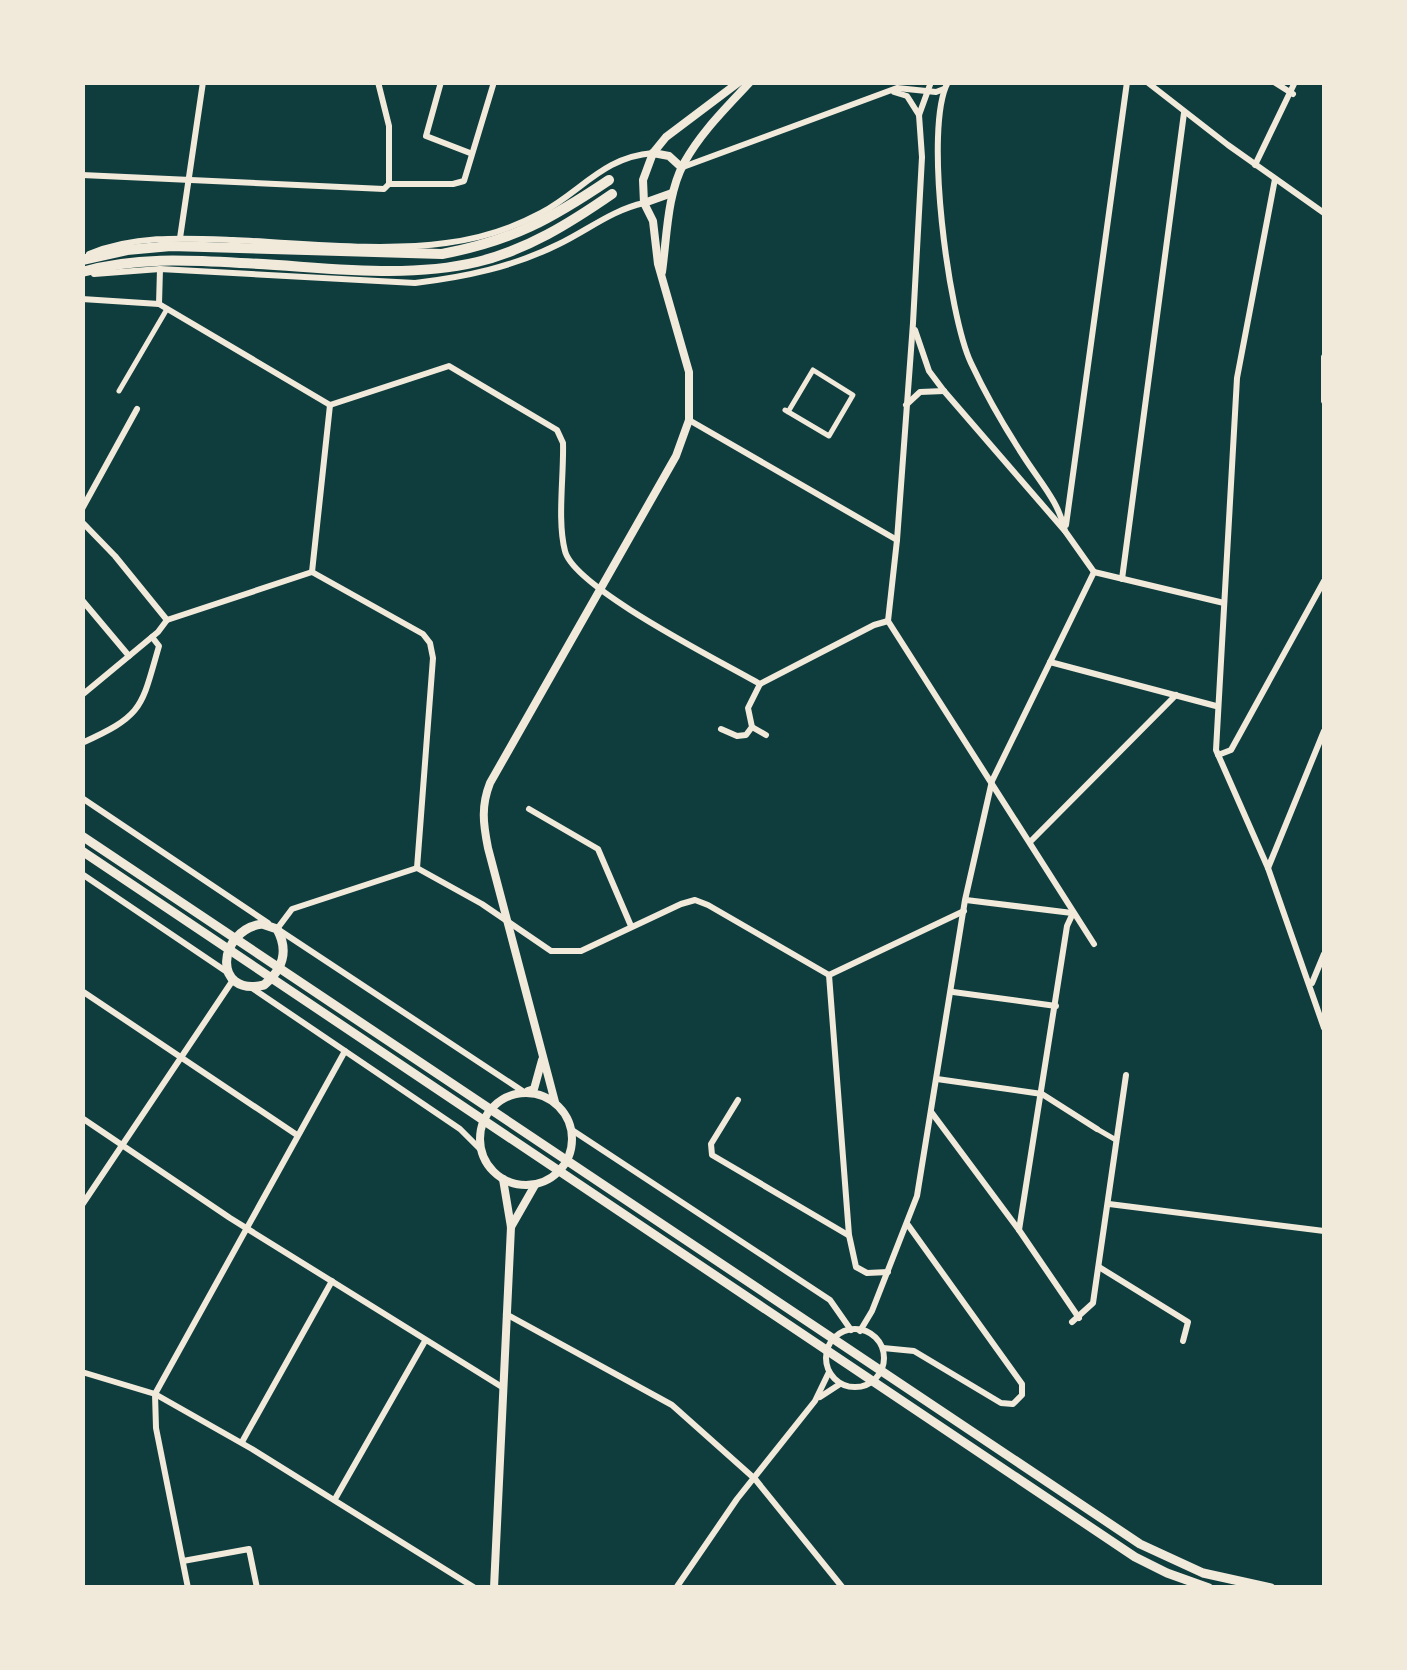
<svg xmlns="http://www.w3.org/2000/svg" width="1407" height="1670" font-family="Roboto,sans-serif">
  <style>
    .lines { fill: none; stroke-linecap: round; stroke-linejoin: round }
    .pedestrian { stroke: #f1e9da; stroke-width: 5 }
    .minor { stroke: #f1e9da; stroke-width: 6 }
    .tertiary { stroke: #f1e9da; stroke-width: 8 }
    .secondary { stroke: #f1e9da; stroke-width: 9 }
    .primary { stroke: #f1e9da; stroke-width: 10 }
  </style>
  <rect width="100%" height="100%" fill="#0f3d3e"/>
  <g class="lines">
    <g class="pedestrian">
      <polyline points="119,391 167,309"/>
      <polyline points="785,410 829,436 853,395 813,370 788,412"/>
      <polyline points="1097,1129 1116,1140"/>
    </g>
    <g class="minor">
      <polyline points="441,82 426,136 470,153"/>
      <polyline points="931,82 919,115 922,157 913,323 897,540 888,621 1094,944"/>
      <path d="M948 82C923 127 949 317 971 363 986 395 1005 428 1024 457 1040 482 1059 502 1065 531"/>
      <polyline points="1147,82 1228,145 1324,213"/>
      <polyline points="1274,82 1293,94"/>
      <polyline points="894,92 907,96 919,115"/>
      <polyline points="1255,165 1295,82"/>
      <polyline points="683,167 897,88 936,92 944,89"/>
      <polyline points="82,175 384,189 389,184 389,126 378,82"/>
      <polyline points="1275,179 1237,378 1216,750 1268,868 1324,1028"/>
      <polyline points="389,184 453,184 464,181 494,82"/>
      <polyline points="180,238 203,82"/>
      <path d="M89 254C135 235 184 238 233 240 299 243 382 252 446 243 478 239 513 228 541 213 582 191 603 157 653 153"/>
      <polyline points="160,269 159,304 330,405"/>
      <path d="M94 274 160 269 415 283C465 277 513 267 559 244 588 230 612 210 644 203"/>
      <polyline points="82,299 159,304"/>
      <polyline points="915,330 929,371 944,391 1065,531 1094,572"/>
      <polyline points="1324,357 1324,401"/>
      <path d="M330 405 449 366 557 430 563 443C564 475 557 521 565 551 574 588 722 662 760 684L874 625 888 621"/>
      <polyline points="906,405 920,392 944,391"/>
      <polyline points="689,420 897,540"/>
      <polyline points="82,509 137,409"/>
      <polyline points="82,522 115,556 167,620 158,632 82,695"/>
      <polyline points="1066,525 1127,82"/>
      <polyline points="312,572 423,634 430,643 433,658 417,868"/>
      <polyline points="312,572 330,405"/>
      <polyline points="1094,572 1224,603"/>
      <polyline points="1122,579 1184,113"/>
      <polyline points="82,600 129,656"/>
      <polyline points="167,620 312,572"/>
      <polyline points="1050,662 1216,706"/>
      <polyline points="752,727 766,735"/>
      <polyline points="721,729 737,736 746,735 752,727 748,708 760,684"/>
      <path d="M82 743C144 715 141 708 159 646L152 637"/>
      <polyline points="1218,755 1231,750 1324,581"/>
      <polyline points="82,798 268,923"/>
      <polyline points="529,809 598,849 631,926"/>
      <polyline points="1031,841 1176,695"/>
      <polyline points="1268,868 1324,731"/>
      <polyline points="82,874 227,972"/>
      <polyline points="966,900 1072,913"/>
      <polyline points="277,929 292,909 417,868 482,904 551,951 581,951 681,904 695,900 708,905 829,975"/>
      <polyline points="279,930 524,1092"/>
      <polyline points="829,975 849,1235 856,1267 867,1273 888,1272"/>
      <polyline points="829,975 964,911"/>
      <polyline points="1312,983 1324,954"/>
      <polyline points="252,988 460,1129 480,1149"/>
      <polyline points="82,991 297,1135"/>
      <polyline points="953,992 1056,1006"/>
      <polyline points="937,1079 1042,1094 1097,1129"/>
      <polyline points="738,1100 711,1144 712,1155 848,1235"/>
      <polyline points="932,1113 1019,1230 1079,1318"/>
      <polyline points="82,1118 230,1218 502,1387"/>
      <polyline points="572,1130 830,1300 851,1330"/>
      <polyline points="1109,1204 1324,1231"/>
      <polyline points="82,1205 233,980"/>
      <polyline points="1019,1230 1067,926 1073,913"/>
      <polyline points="1099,1267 1188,1322 1183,1341"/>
      <polyline points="506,1314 672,1405 755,1479 843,1588"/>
      <polyline points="1072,1322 1093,1303 1126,1075"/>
      <circle cx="855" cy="1358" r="29"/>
      <polyline points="860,1331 872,1311 917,1196 965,900 992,781 1094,572"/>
      <polyline points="883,1348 914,1351 1001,1403 1013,1404 1022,1395 1022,1384 908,1225"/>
      <polyline points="82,1372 155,1394 252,1449 475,1588"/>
      <polyline points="820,1397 840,1384"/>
      <polyline points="242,1442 332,1281"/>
      <polyline points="335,1499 425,1341"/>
      <polyline points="183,1561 249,1549 257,1588"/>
      <polyline points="188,1588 156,1428 155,1394 345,1051"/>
      <polyline points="676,1588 737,1499 815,1401 829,1372"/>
    </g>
    <g class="tertiary">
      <polyline points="653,153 669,156 681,167"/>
      <polyline points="644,203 672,193"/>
      <path d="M662 272C667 237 667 194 684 163 701 132 726 108 750 82"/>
      <polyline points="528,1091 534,1089 542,1060"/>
      <circle cx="526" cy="1139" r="46"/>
      <path d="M555 1102 488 848C483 823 481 806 490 783L676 456 689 420V372L658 264 653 221 644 203 643 180 653 153 666 137 739 82"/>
      <polyline points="511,1227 535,1185"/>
      <polyline points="494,1588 511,1227 503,1179"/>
    </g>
    <g class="secondary">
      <polyline points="82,836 1140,1544 1203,1573 1271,1588"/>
      <polyline points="82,851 1135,1557 1167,1573 1209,1588"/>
      <path d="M262 924 277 929C289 951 283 969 264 985 211 997 218 930 262 924Z"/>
    </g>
    <g class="primary">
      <path d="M82 260 127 250 171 246 442 254C512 241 551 219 609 180"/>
      <path d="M82 272C135 257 187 260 241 263 318 266 401 280 477 262 527 250 570 223 612 194"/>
    </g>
  </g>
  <rect width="1407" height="1670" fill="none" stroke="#f1e9da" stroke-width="170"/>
</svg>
